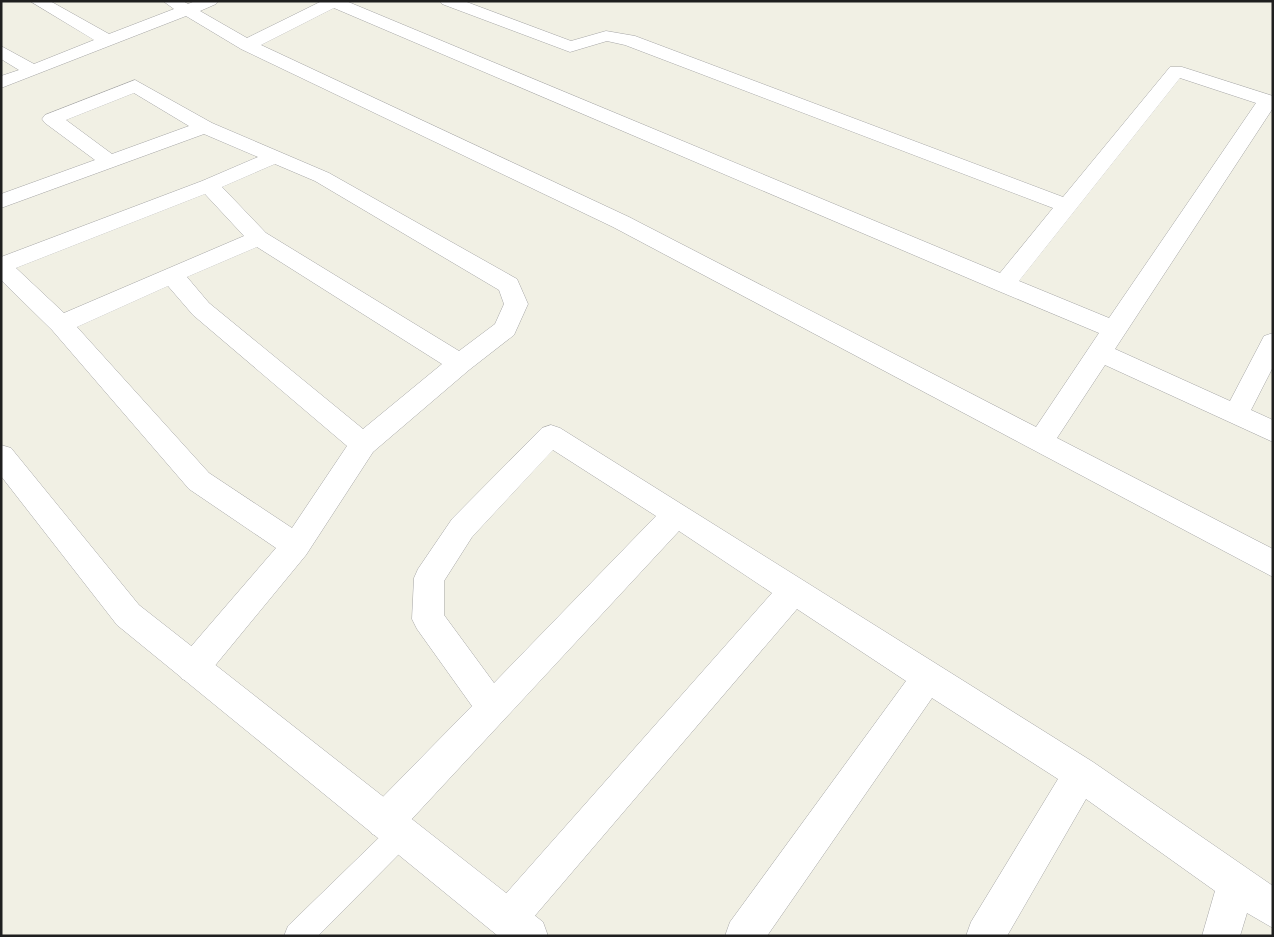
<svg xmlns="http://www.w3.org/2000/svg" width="1274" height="937" font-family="Manrope,sans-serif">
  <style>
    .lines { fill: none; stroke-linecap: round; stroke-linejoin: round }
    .service-casing { stroke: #a6a6a6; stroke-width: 1 }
    .minor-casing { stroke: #a6a6a6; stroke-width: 1 }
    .tertiary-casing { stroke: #a6a6a6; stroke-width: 1 }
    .service { fill: #fff; fill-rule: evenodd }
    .minor { fill: #fff; fill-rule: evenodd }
    .tertiary { fill: #fff; fill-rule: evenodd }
  </style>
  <rect width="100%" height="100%" fill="#f1f0e4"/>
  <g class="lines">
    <g class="service-casing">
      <polygon id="service" points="401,821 410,825 414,834 410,843 318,936 284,936 288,926 392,825"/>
    </g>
    <g class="minor-casing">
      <g id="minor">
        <path d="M30 1H50L109 34 174 9 163 1H183L188 4 195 1H218L216 4 200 11 247 38 322 1H346L1000 273 1053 208 625 45 607 41 570 52 442 4 440 1H464L571 41 606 31 635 36 1063 197 1170 67H1182L1273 96V108L1115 349 1230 401 1264 336 1273 333V367L1251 410 1273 420V442L1105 365 1057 438 1273 549V577L613 227 241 49 186 16 1 88V76L19 70 1 59V46L34 64 94 40ZM334 8 996 290 1099 333 1036 427 629 217 261 45ZM1180 78 1256 103 1109 318 1019 281Z"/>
        <path d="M135 80 212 123 329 173 517 279 528 304 514 335 469 370 373 452 306 555 204 679 193 683 182 679 177 668 182 657 276 548 189 489 52 330 1 280V257L202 181 258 157 204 134 1 208V194L95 160 45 123 42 119 45 115ZM134 93 189 126 112 154 66 120ZM275 164 315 181 499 290 504 304 495 324 459 351 266 233 222 187ZM205 194 244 236 64 313 16 268ZM257 247 442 364 363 429 209 303 187 277ZM168 286 193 315 347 446 292 528 209 473 77 327Z"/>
        <path d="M551 425 560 428 1093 762 1273 886V928L1247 913 1240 936H1202L1215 891 1086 799 1007 936H966L971 922 1058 779 932 698 767 936H725L730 922 906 681 797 609 521 932C512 937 504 937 495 932L489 919 495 906 772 593 679 531 398 834 385 839 372 834 367 821 372 808 472 706 417 629 412 619 414 578 418 569 452 519 542 428ZM553 450 656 516 494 683 444 615V581L472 537Z"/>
      </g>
    </g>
    <g class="tertiary-casing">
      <polygon id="tertiary" points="1,445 11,448 139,605 543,922 548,936 498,936 117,625 1,476"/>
    </g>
    <use href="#service" class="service"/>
    <use href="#minor" class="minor"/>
    <use href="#tertiary" class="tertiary"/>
  </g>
  <rect width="1274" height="937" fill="none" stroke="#1f1f1f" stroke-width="5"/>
</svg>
